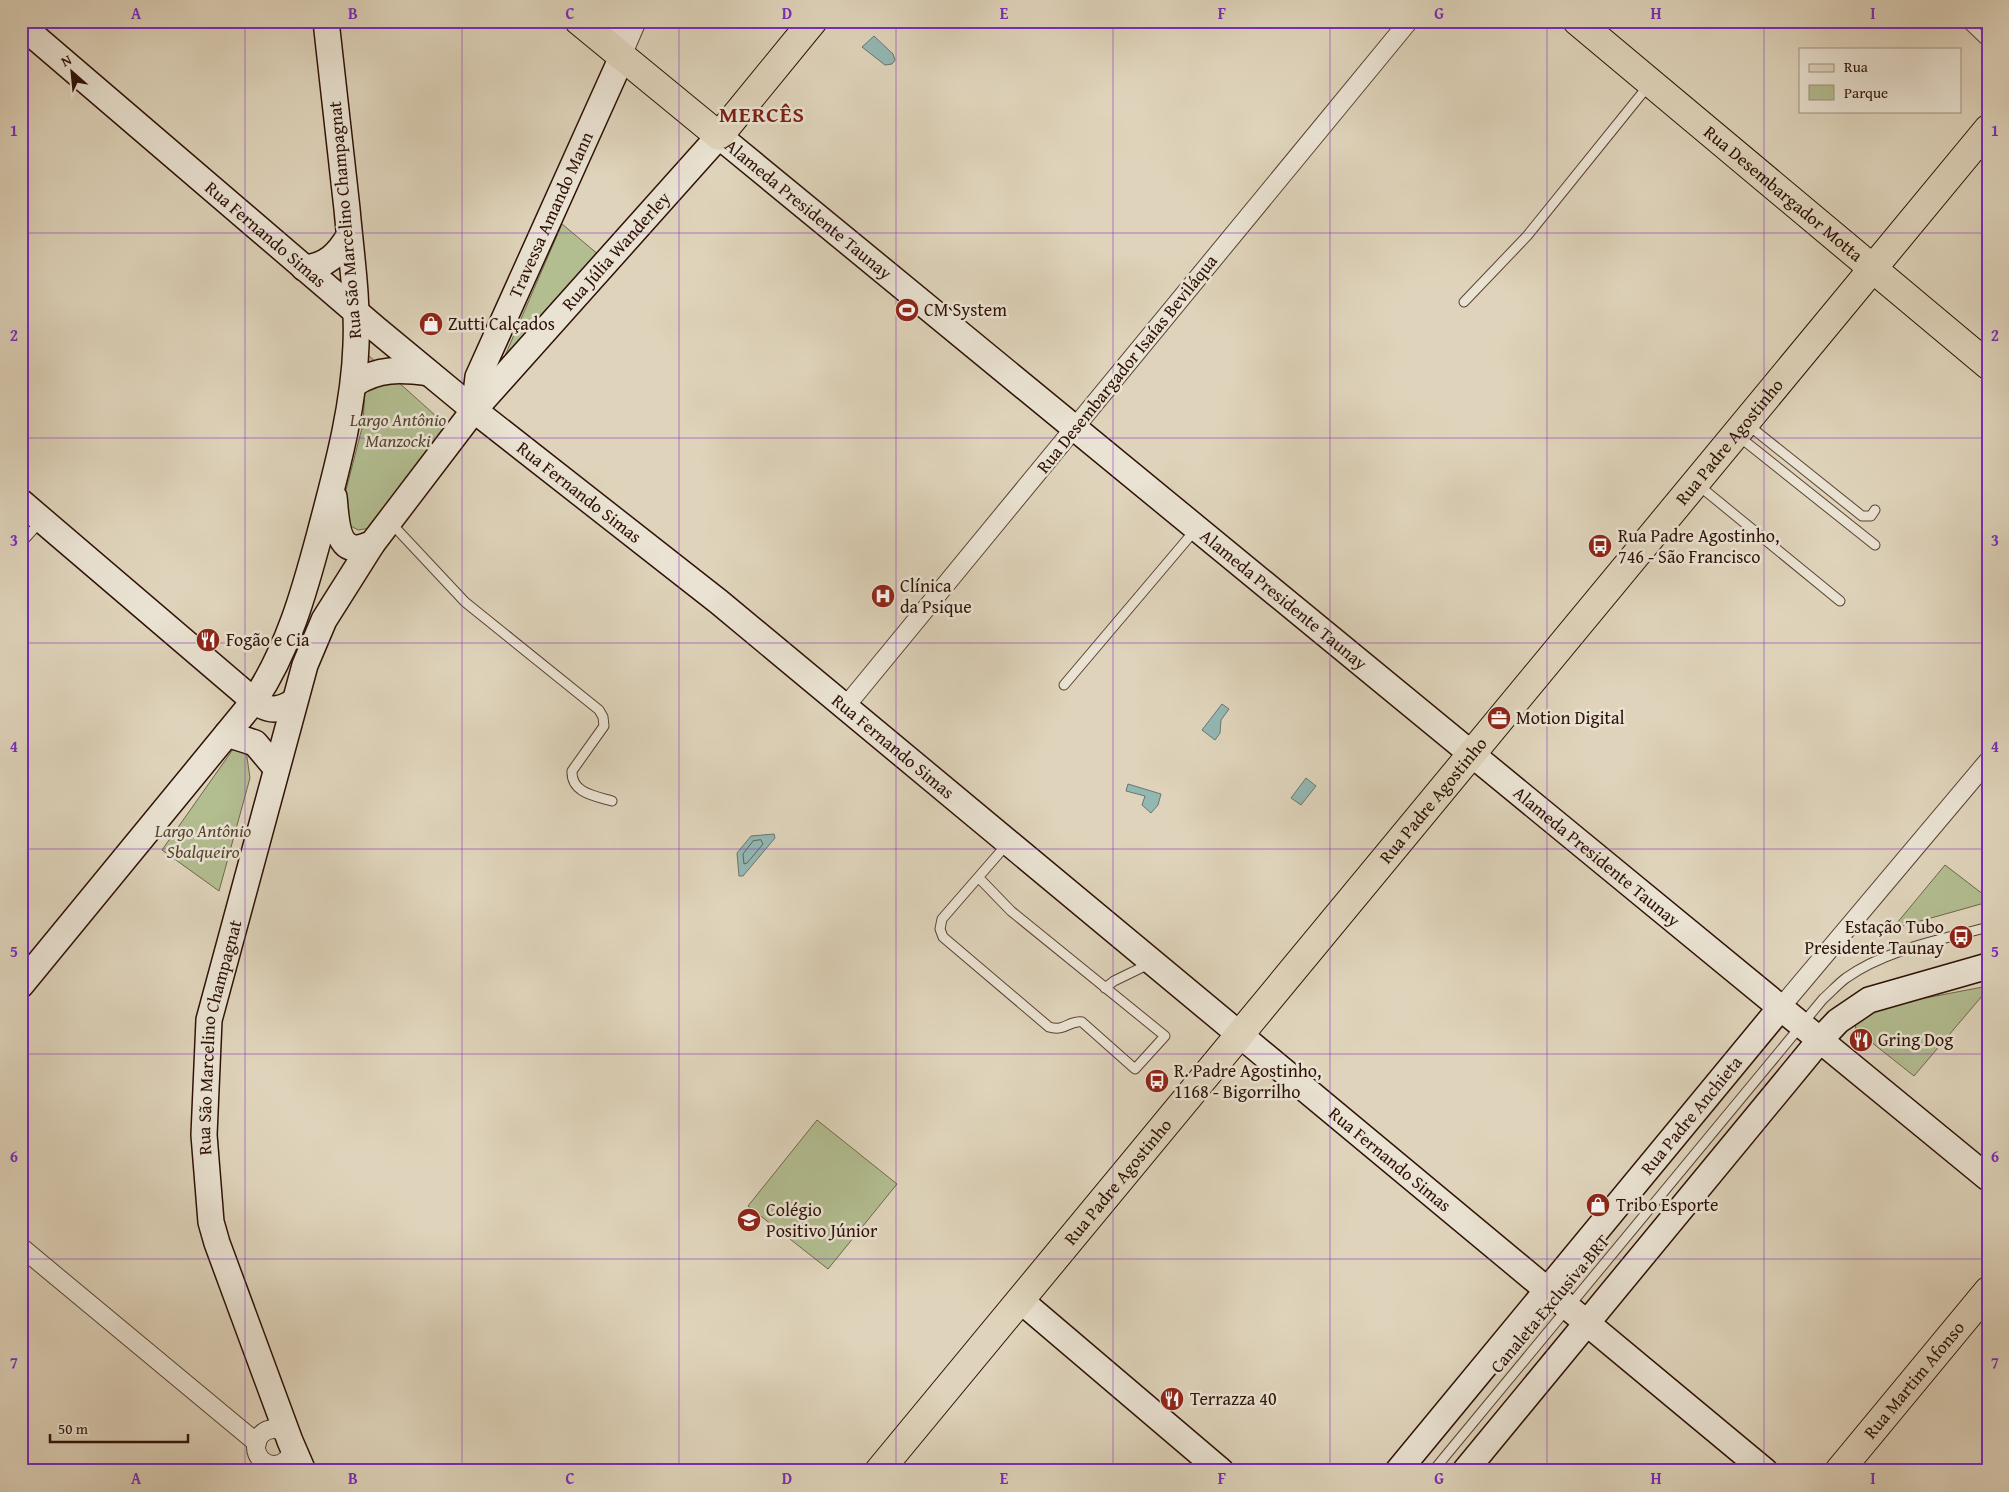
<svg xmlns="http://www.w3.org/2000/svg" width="2009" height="1492" font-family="'Gentium Book Plus',serif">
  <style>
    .green { fill: #b2bd90; stroke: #70674b }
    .water { fill: #93b8b4; stroke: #6b756e }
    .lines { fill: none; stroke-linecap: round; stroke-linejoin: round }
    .shore { stroke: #60645d; stroke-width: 1 }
    .lane-casing { stroke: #5a4233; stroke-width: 11 }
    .street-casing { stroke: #5a4233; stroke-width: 20 }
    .secondary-casing { stroke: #2e1106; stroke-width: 28 }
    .primary-casing { stroke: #2e1106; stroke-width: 30 }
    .lane { stroke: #eae3d3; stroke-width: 9 }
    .street { stroke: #eae3d3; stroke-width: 18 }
    .secondary { stroke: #eae3d3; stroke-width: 25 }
    .primary { stroke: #dfd4bb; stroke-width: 28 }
    .grid { fill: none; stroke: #7b2cbf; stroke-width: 1; stroke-opacity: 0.55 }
    .labels { text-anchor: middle; stroke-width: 5; stroke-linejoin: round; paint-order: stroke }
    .street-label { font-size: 18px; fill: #2e1106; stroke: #eae3d3 }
    .poi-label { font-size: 18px; fill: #2e1106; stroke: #eae3d3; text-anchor: start }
    .park-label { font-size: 18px; font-style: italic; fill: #56452f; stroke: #eae3d3 }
    .district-label { font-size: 22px; font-weight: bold; letter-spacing: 1px; fill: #7a1f14; stroke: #eae3d3 }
    .neatline { fill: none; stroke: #7b2cbf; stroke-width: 2 }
    .grid-label { font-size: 16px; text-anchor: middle; font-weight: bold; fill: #7b2cbf }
  </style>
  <rect width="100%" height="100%" fill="#dfd4bb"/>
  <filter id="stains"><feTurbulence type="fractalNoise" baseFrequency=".004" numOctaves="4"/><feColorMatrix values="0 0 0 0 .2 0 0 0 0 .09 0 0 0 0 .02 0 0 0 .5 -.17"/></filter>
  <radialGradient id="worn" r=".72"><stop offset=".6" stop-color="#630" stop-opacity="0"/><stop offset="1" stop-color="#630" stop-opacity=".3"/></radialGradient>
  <g class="green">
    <polygon points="562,224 599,255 491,388"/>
    <polygon points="367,354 446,425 371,528 358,530 349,525 344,498 363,424"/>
    <polygon points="236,745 242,748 247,757 250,778 219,891 162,850"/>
    <polygon points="1945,865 1988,898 1988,902 1892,929"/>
    <polygon points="1988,986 1988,989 1914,1076 1856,1030 1855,1021 1868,1009"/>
    <polygon points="817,1120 897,1184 828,1269 748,1206"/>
  </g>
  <g class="water">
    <polygon points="874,36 893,54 895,60 892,64 885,65 862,47"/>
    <polygon points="1222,704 1229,709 1221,720 1220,733 1215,740 1202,730"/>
    <polygon points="1306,778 1316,786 1301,805 1291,798"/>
    <polygon points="1128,784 1161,794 1158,805 1151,813 1142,805 1145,796 1126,791"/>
    <polygon points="774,834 775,838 743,876 739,876 737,853 751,836"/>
  </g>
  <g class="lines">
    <polygon class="shore" points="761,840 763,844 747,863 744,864 743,854 753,841"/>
    <g class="lane-casing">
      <g id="lane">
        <polyline points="1965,21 1988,43"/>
        <polyline points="1464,302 1527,236 1648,86"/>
        <polyline points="1747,424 1862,516 1871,516 1875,510"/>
        <polyline points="1737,435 1875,545"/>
        <polyline points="1697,484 1840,601"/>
        <path d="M390 522 465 602 599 710 603 717 604 726 572 771C571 793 595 796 612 801"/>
        <polyline points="21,543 41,521"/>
        <polyline points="1064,685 1196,529"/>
        <path d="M979 878 1011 911 1165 1036 1135 1069 1082 1022C1069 1020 1065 1032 1049 1027L943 937 940 929 942 919 1008 843"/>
        <polyline points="1105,988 1114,981 1151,963"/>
        <path d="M1433 1471 1823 999C1831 992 1838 984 1846 978 1887 949 1941 940 1988 927"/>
      </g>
    </g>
    <g class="street-casing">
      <g id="street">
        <polyline points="622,56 637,21"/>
        <polyline points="845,707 1409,21"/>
        <polyline points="1781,1007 1988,761"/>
        <polyline points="21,1247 257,1443"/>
        <circle cx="274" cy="1447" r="18"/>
      </g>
    </g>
    <g class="secondary-casing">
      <g id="secondary">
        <path id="s1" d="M21 25 376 329 474 410 719 602 1765 1471"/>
        <path d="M304 268C327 266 338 254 349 236"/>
        <path d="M354 384C378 368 401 369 429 373"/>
        <path id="s2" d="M474 410 478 377 622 57 615 21"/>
        <path d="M334 497C336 512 335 548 356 548 361 548 367 545 372 544"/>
        <path d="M21 502 254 701C270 712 278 711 294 702"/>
        <polyline points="227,734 255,743 276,768"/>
        <path d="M21 985 254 701C288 650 304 593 320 533 336 472 354 408 356 345 358 300 351 254 347 209 340 146 333 84 326 21"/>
        <polyline points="1020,1300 1221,1471"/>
        <path id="s3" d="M303 1471 290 1441 217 1243 211 1222 204 1135 209 1020 305 665 324 620 372 544 474 410 719 136 1988 1178"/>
        <path id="s4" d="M1398 1471 1781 1007"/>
        <polyline points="1465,1471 1820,1040 1838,1021 1869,1000 1988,966"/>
      </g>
    </g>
    <g class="primary-casing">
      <g id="primary">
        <polyline points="579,21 719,136 813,21"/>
        <path id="s5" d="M1577 21 1988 365"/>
        <path id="s6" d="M879 1471 1988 129"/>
        <path id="s7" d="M1839 1471 1988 1291"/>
      </g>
    </g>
    <use href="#lane" class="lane"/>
    <use href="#street" class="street"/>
    <use href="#secondary" class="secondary"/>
    <use href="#primary" class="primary"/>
  </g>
  <path class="grid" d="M245 21V1471M462 21V1471M679 21V1471M896 21V1471M1113 21V1471M1330 21V1471M1547 21V1471M1764 21V1471M21 233H1988M21 438H1988M21 643H1988M21 849H1988M21 1054H1988M21 1259H1988"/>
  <defs>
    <g id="stadium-disc" transform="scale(1.25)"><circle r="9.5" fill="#8f2418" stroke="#eae3d3"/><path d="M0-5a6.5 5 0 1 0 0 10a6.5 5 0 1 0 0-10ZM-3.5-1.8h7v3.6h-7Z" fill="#fff"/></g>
    <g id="shop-disc" transform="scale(1.25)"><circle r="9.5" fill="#8f2418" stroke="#eae3d3"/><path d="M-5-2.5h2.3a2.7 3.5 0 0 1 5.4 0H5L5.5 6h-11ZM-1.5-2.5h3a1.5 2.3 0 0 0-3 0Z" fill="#fff"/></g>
    <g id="bus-disc" transform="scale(1.25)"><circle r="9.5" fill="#8f2418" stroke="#eae3d3"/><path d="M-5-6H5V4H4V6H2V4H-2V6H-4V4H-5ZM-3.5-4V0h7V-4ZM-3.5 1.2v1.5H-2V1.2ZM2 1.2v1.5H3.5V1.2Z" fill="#fff"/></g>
    <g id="hospital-disc" transform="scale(1.25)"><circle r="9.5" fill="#8f2418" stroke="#eae3d3"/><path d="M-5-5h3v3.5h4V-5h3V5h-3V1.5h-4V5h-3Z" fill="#fff"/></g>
    <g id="restaurant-disc" transform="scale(1.25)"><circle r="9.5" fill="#8f2418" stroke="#eae3d3"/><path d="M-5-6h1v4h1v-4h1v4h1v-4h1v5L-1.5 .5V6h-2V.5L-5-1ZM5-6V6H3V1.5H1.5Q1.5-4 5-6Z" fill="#fff"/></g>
    <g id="office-disc" transform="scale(1.25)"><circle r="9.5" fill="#8f2418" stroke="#eae3d3"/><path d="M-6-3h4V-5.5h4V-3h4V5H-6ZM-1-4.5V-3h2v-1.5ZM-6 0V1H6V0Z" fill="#fff"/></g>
    <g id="school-disc" transform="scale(1.25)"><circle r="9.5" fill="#8f2418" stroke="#eae3d3"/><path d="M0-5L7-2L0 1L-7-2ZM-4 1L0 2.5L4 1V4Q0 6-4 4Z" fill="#fff"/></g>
  </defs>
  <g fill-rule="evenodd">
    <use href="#stadium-disc" x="907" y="310"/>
    <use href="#shop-disc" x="431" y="324"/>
    <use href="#bus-disc" x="1600" y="546"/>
    <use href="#hospital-disc" x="883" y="596"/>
    <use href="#restaurant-disc" x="208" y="640"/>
    <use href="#office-disc" x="1499" y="718"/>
    <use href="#bus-disc" x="1961" y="937"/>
    <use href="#restaurant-disc" x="1861" y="1040"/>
    <use href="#bus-disc" x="1157" y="1081"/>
    <use href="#shop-disc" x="1598" y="1205"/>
    <use href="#school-disc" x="749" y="1220"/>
    <use href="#restaurant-disc" x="1172" y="1399"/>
  </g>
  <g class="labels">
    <g class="street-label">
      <text dy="6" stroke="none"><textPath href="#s5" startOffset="269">Rua Desembargador Motta</textPath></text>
      <text dy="6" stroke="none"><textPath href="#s3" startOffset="1626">Alameda Presidente Taunay</textPath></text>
      <text dy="6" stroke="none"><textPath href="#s2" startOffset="211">Travessa Amando Mann</textPath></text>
      <text transform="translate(345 220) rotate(-95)" y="6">Rua São Marcelino Champagnat</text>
      <text dy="6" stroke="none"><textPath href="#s1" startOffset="322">Rua Fernando Simas</textPath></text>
      <text dy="6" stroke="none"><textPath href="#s3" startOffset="1356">Rua Júlia Wanderley</textPath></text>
      <text transform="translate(1127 364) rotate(-51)" y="6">Rua Desembargador Isaías Beviláqua</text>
      <text dy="6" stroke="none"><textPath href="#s6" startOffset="1335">Rua Padre Agostinho</textPath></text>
      <text dy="6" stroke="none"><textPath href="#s1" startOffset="728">Rua Fernando Simas</textPath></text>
      <text dy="6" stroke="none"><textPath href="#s3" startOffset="2241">Alameda Presidente Taunay</textPath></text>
      <text dy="6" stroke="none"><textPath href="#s1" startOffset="1132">Rua Fernando Simas</textPath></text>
      <text dy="6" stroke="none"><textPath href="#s6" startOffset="870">Rua Padre Agostinho</textPath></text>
      <text dy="6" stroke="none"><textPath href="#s3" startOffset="2646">Alameda Presidente Taunay</textPath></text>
      <text dy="6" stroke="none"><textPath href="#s3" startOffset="452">Rua São Marcelino Champagnat</textPath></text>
      <text dy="6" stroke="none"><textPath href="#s4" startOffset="461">Rua Padre Anchieta</textPath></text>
      <text dy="6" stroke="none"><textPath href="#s1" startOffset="1778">Rua Fernando Simas</textPath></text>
      <text dy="6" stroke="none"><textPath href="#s6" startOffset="375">Rua Padre Agostinho</textPath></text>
      <text transform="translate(1550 1304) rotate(-50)" y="6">Canaleta Exclusiva BRT</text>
      <text dy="6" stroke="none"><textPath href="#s7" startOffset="118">Rua Martim Afonso</textPath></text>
    </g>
    <g class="poi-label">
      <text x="924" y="316">CM System</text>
      <text x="448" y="330">Zutti Calçados</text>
      <text x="1618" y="542">Rua Padre Agostinho,<tspan x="1618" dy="21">746 - São Francisco</tspan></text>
      <text x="900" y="592">Clínica<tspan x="900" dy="21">da Psique</tspan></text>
      <text x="226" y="646">Fogão e Cia</text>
      <text x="1516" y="724">Motion Digital</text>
      <text x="1944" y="933" text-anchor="end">Estação Tubo<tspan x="1944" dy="21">Presidente Taunay</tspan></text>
      <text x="1878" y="1046">Gring Dog</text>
      <text x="1174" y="1077">R. Padre Agostinho,<tspan x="1174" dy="21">1168 - Bigorrilho</tspan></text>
      <text x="1616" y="1211">Tribo Esporte</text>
      <text x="766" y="1216">Colégio<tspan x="766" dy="21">Positivo Júnior</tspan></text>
      <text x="1190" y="1405">Terrazza 40</text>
    </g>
    <g class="park-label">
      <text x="398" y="426">Largo Antônio<tspan x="398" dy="21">Manzocki</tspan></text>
      <text x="203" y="837">Largo Antônio<tspan x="203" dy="21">Sbalqueiro</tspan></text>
    </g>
    <g class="district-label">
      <text x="762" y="122">MERCÊS</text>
    </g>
  </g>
  <rect width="2009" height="1492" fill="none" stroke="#dfd4bb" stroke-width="55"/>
  <rect x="1799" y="48" width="162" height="65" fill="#eae3d3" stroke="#9f8f81"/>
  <rect x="1809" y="64" width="25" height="8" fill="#dfd4bb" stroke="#9f8f81"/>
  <text x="1844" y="72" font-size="15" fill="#2e1106">Rua</text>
  <rect x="1809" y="85" width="25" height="15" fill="#b2bd90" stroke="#9f8f81"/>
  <text x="1844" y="98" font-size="15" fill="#2e1106">Parque</text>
  <g transform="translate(72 72) rotate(333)" stroke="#eae3d3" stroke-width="4" paint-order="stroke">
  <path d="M0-4L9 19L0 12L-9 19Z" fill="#2e1106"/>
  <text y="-8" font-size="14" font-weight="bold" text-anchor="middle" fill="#2e1106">N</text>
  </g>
  <path d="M50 1434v8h138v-8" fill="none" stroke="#2e1106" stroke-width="2.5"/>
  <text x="58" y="1434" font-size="15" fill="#2e1106" stroke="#eae3d3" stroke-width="4" paint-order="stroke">50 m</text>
  <rect x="28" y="28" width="1954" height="1436" class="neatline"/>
  <g class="grid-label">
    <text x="136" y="19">A</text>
    <text x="353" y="19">B</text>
    <text x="570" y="19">C</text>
    <text x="787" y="19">D</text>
    <text x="1004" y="19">E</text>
    <text x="1222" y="19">F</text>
    <text x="1439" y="19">G</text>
    <text x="1656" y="19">H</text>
    <text x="1873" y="19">I</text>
    <text x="14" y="136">1</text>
    <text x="1995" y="136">1</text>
    <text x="14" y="341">2</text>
    <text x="1995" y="341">2</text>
    <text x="14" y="546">3</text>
    <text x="1995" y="546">3</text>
    <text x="14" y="752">4</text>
    <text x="1995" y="752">4</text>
    <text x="14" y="957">5</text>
    <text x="1995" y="957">5</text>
    <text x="14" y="1162">6</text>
    <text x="1995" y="1162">6</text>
    <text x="14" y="1368">7</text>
    <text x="1995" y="1368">7</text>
    <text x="136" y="1484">A</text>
    <text x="353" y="1484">B</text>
    <text x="570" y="1484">C</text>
    <text x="787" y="1484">D</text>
    <text x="1004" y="1484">E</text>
    <text x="1222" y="1484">F</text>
    <text x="1439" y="1484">G</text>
    <text x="1656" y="1484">H</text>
    <text x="1873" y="1484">I</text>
  </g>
  <rect width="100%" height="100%" filter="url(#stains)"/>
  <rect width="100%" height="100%" fill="url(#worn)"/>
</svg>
